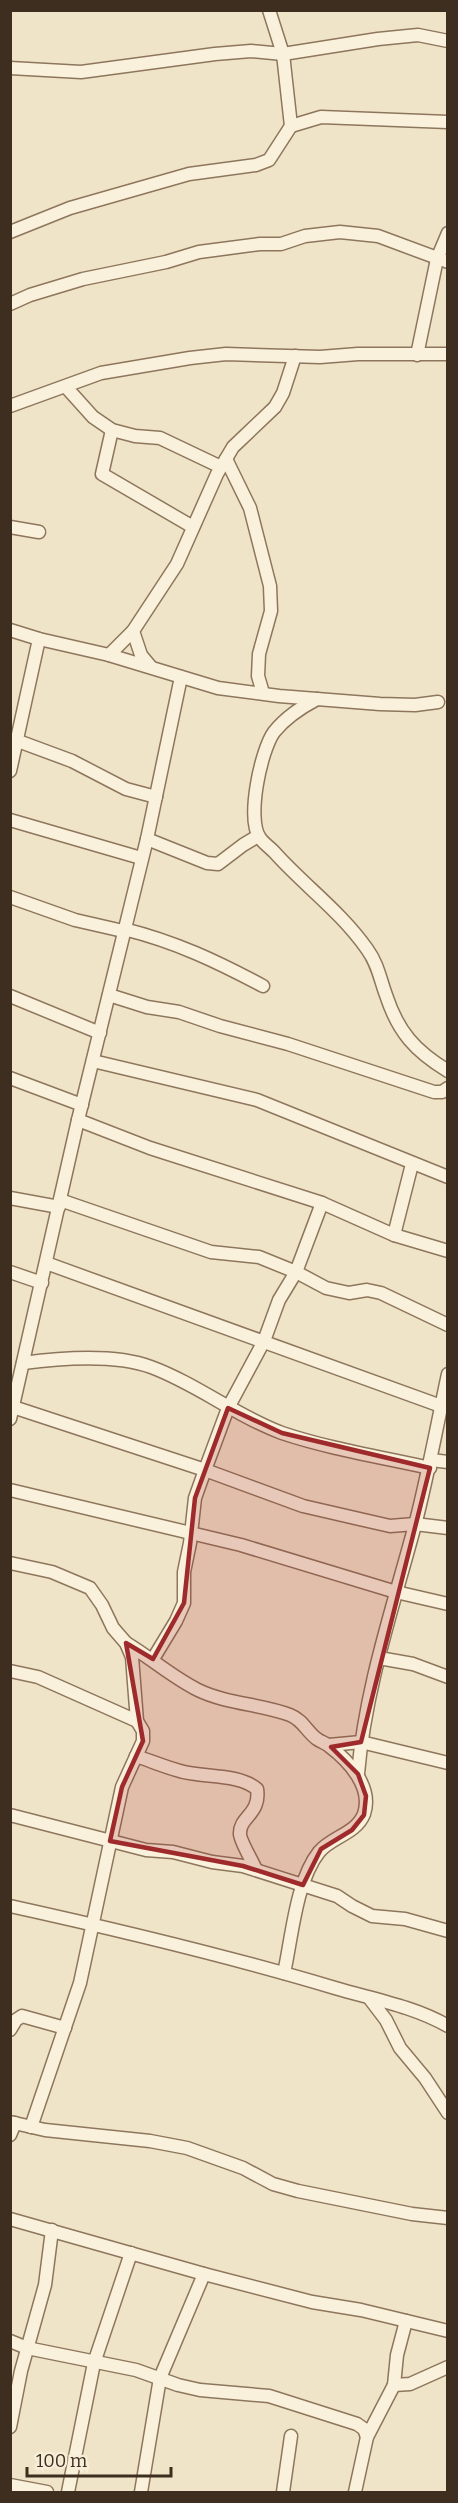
<svg xmlns="http://www.w3.org/2000/svg" width="458" height="2503" font-family="Bitter,serif">
  <style>
    .lines { fill: none; stroke-linecap: round; stroke-linejoin: round }
    .minor-casing { stroke: #8d765c; stroke-width: 15 }
    .minor { stroke: #faf1dc; stroke-width: 12 }
    .marked { fill: #9e2a2b; fill-opacity: 0.2; stroke: #9e2a2b; stroke-width: 4.5; stroke-linejoin: round }
  </style>
  <rect width="100%" height="100%" fill="#f0e4c8"/>
  <g class="lines">
    <g class="minor-casing">
      <g id="minor">
        <polyline points="269,10 283,54 291,126"/>
        <polyline points="10,68 81,72 215,54 251,51 283,54 378,39 418,35 448,41"/>
        <polyline points="10,232 70,208 189,174 256,165 269,160 291,126 321,117 448,122"/>
        <polyline points="10,304 30,295 83,279 166,262 199,252 260,244 281,244 305,236 340,232 378,236 448,262"/>
        <polyline points="417,355 437,259 448,233"/>
        <polyline points="66,387 93,417 112,430 135,436 160,438 221,467"/>
        <polyline points="10,406 101,373 190,358 226,354 320,357 358,354 448,354"/>
        <polyline points="112,430 102,474 193,527"/>
        <polyline points="226,459 250,508 270,586 271,611 259,654 258,676 263,693"/>
        <polyline points="10,527 39,532"/>
        <polyline points="10,630 39,639 109,655 218,688 279,696 380,704 415,705 438,702"/>
        <polyline points="133,631 141,655 151,667"/>
        <polyline points="109,655 133,631 177,564 217,474 233,447 275,407 283,393 295,356"/>
        <path d="M317 699C300 708 286 717 274 732 261 750 246 819 260 838 264 844 271 848 276 854 306 887 341 912 367 949 378 964 380 979 386 995 398 1032 415 1051 448 1071"/>
        <polyline points="18,741 72,761 126,789 156,797"/>
        <polyline points="10,771 39,639"/>
        <polyline points="10,820 141,858"/>
        <polyline points="147,839 207,863 218,864 243,845 258,836"/>
        <polyline points="10,897 75,920 123,931"/>
        <path d="M124 929C176 942 216 961 263 986"/>
        <polyline points="109,995 147,1007 179,1012 220,1026 288,1044 434,1092 442,1092 448,1088"/>
        <polyline points="10,996 100,1033"/>
        <polyline points="93,1061 257,1100 448,1177"/>
        <polyline points="10,1078 82,1105"/>
        <polyline points="78,1120 150,1148 322,1203 394,1235 448,1251"/>
        <polyline points="10,1198 59,1207"/>
        <polyline points="60,1200 211,1252 259,1257 296,1272 326,1288 349,1293 367,1290 381,1293 448,1325"/>
        <polyline points="394,1235 412,1164"/>
        <polyline points="46,1263 441,1406"/>
        <polyline points="10,1272 42,1283"/>
        <path d="M23 1363C60 1358 116 1354 151 1367 197 1384 236 1416 282 1433 330 1449 381 1457 430 1468"/>
        <polyline points="13,1407 205,1470 303,1506 390,1526 415,1524 448,1528"/>
        <polyline points="10,1419 78,1120 147,839 181,677"/>
        <polyline points="431,1460 448,1462"/>
        <polyline points="10,1490 241,1545 396,1592 448,1604"/>
        <polyline points="10,1563 52,1572 90,1588 102,1605 113,1628 126,1643 132,1657 137,1721 143,1731 143,1741 122,1787 80,1983 31,2127"/>
        <path d="M126 1643C151 1658 172 1677 198 1690 227 1704 261 1704 290 1715 303 1720 307 1732 317 1739 321 1742 326 1743 329 1746 349 1761 373 1787 364 1814 356 1834 331 1837 319 1852 296 1881 292 1937 284 1973"/>
        <polyline points="379,1658 413,1664 448,1677"/>
        <polyline points="153,1659 176,1621 184,1603 184,1572 190,1543 195,1498 205,1470 228,1408 264,1341 279,1300 296,1272 322,1203"/>
        <polyline points="10,1671 38,1677 137,1721"/>
        <polyline points="329,1745 361,1742 448,1763"/>
        <path d="M136 1756C151 1761 165 1767 180 1771 203 1778 238 1773 257 1789 261 1814 239 1817 240 1834 240 1841 253 1862 256 1870"/>
        <path d="M358 1774C365 1689 393 1607 415 1525 428 1475 437 1425 448 1374"/>
        <polyline points="10,1815 146,1850 173,1852 212,1862 243,1866 337,1896 352,1906 372,1916 405,1919 448,1931"/>
        <path d="M10 1906C119 1930 228 1956 335 1988 372 1999 413 2006 448 2026"/>
        <polyline points="370,1999 386,2020 400,2048 425,2078 448,2113"/>
        <polyline points="10,2030 16,2020 22,2016 65,2028"/>
        <polyline points="10,2122 45,2130 150,2141 187,2148 243,2168 273,2184 298,2191 412,2214 448,2218"/>
        <polyline points="10,2135 15,2123"/>
        <polyline points="10,2219 204,2274 312,2302 361,2310 448,2331"/>
        <polyline points="10,2341 27,2348 136,2370 178,2385 200,2390 269,2396 357,2424 364,2429 367,2437"/>
        <polyline points="394,2385 410,2384 448,2367"/>
        <polyline points="10,2427 21,2371 45,2285 52,2230"/>
        <polyline points="10,2485 47,2492"/>
        <polyline points="68,2492 94,2363 131,2253"/>
        <polyline points="141,2492 160,2378 204,2274"/>
        <polyline points="283,2492 291,2436"/>
        <polyline points="355,2492 367,2437 394,2385 397,2355 406,2321"/>
      </g>
    </g>
    <use href="#minor" class="minor"/>
  </g>
  <path class="marked" d="M228 1408 282 1433 430 1468 361 1742 331 1747 358 1774 366 1796 364 1815 352 1830 321 1849 303 1885 243 1866 110 1841 122 1787 143 1741 126 1643 153 1659 184 1603 195 1498Z"/>
  <rect width="458" height="2503" fill="none" stroke="#3d2e20" stroke-width="24"/>
  <path d="M27 2467v9h144v-9" fill="none" stroke="#3d2e20" stroke-width="3"/>
  <text x="36" y="2467" font-size="18" fill="#3d2e20" stroke="#f7eed8" stroke-width="4.5" paint-order="stroke">100 m</text>
</svg>
